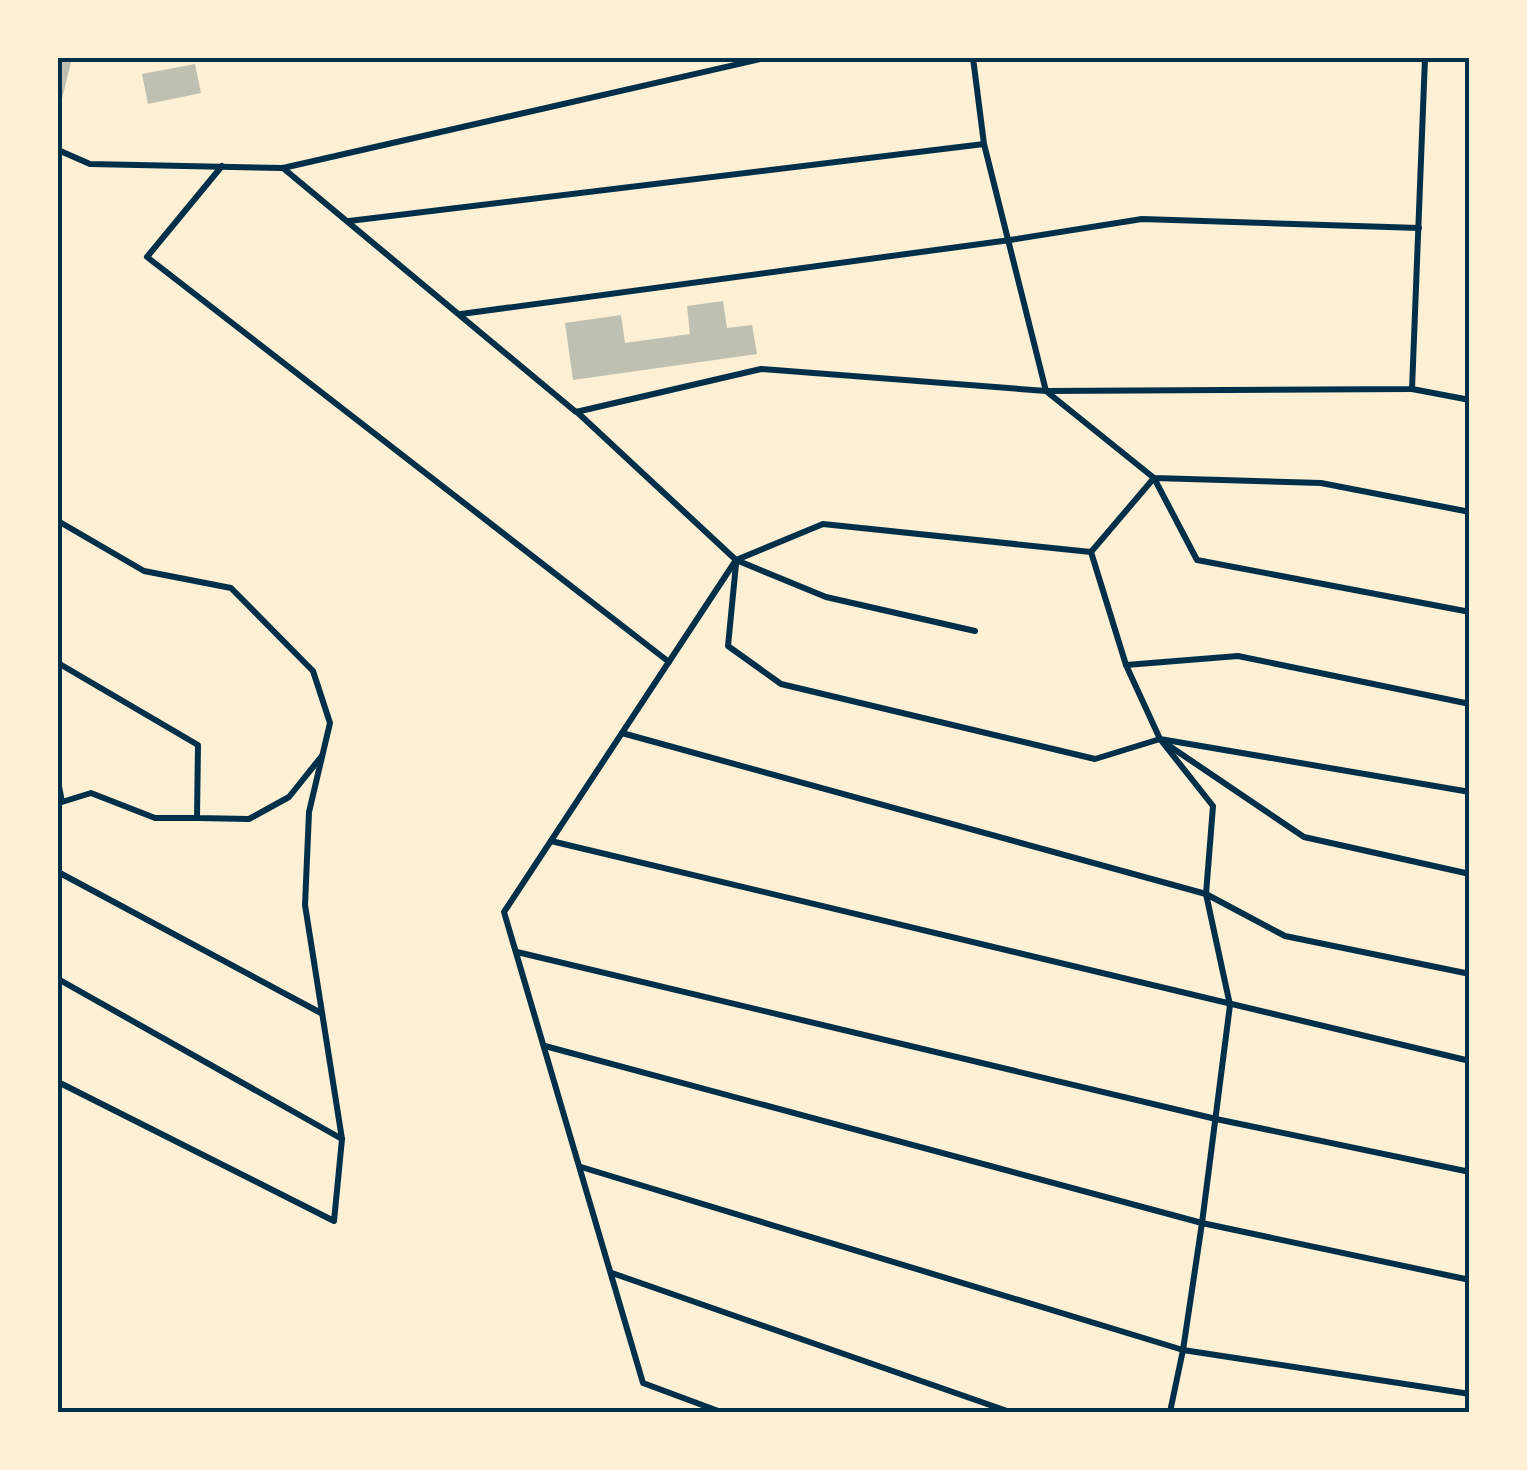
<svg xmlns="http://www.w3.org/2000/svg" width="1527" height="1470" font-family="'Noto Serif',serif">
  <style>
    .building { fill: #bec0b2 }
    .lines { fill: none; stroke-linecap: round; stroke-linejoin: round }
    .service { stroke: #003049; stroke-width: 6 }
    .neatline { fill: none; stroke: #003049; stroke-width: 4 }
  </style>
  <rect width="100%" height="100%" fill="#fdf0d5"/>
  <g class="building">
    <polygon points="58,58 72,58 59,111 58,110"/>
    <polygon points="195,64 201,93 148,104 142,74"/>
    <polygon points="723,301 727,328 752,325 757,354 573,380 565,323 621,315 625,343 690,334 687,306"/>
  </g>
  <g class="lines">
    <g class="service">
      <polyline points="973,58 984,144 1046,391 1154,478 1321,483 1470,512"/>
      <polyline points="58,150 90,164 283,168 765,58"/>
      <polyline points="222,166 147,257 669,662"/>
      <polyline points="283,168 576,412 761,369 1046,391 1412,389 1425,58"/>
      <polyline points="349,221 984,144"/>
      <polyline points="461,314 1010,240 1142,219 1419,228"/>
      <polyline points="1412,389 1470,400"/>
      <polyline points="577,412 736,560 504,912 643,1383 721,1412"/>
      <polyline points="58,521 144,571 231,588 313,671 330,723 309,812 305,905 342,1139 334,1221 58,1082"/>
      <polyline points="1091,552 1126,665 1238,656 1470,704"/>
      <polyline points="736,564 728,646 781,684 1095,759 1160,739"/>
      <polyline points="975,631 826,597 736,560 823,524 1091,552 1154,478 1197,560 1470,612"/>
      <polyline points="58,663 198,745 197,818 249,819 289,797 321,757"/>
      <polyline points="1126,665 1160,739 1470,792"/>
      <polyline points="622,733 1206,894 1285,936 1470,974"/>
      <polyline points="1160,739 1213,806 1206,894 1230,1005 1202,1223 1183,1350 1170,1412"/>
      <polyline points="1165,743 1304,837 1470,874"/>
      <polyline points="58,781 62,802 91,793 155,818 197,818"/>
      <polyline points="551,841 1470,1061"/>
      <polyline points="58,872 321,1013"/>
      <polyline points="517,952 1216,1119 1470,1172"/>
      <polyline points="58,979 342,1139"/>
      <polyline points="545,1046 1202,1223 1470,1280"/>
      <polyline points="581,1167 1183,1350 1470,1394"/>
      <polyline points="612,1273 1010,1412"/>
    </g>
  </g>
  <rect width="1527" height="1470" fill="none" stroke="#fdf0d5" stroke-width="120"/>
  <rect x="60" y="60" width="1407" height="1350" class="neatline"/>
</svg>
